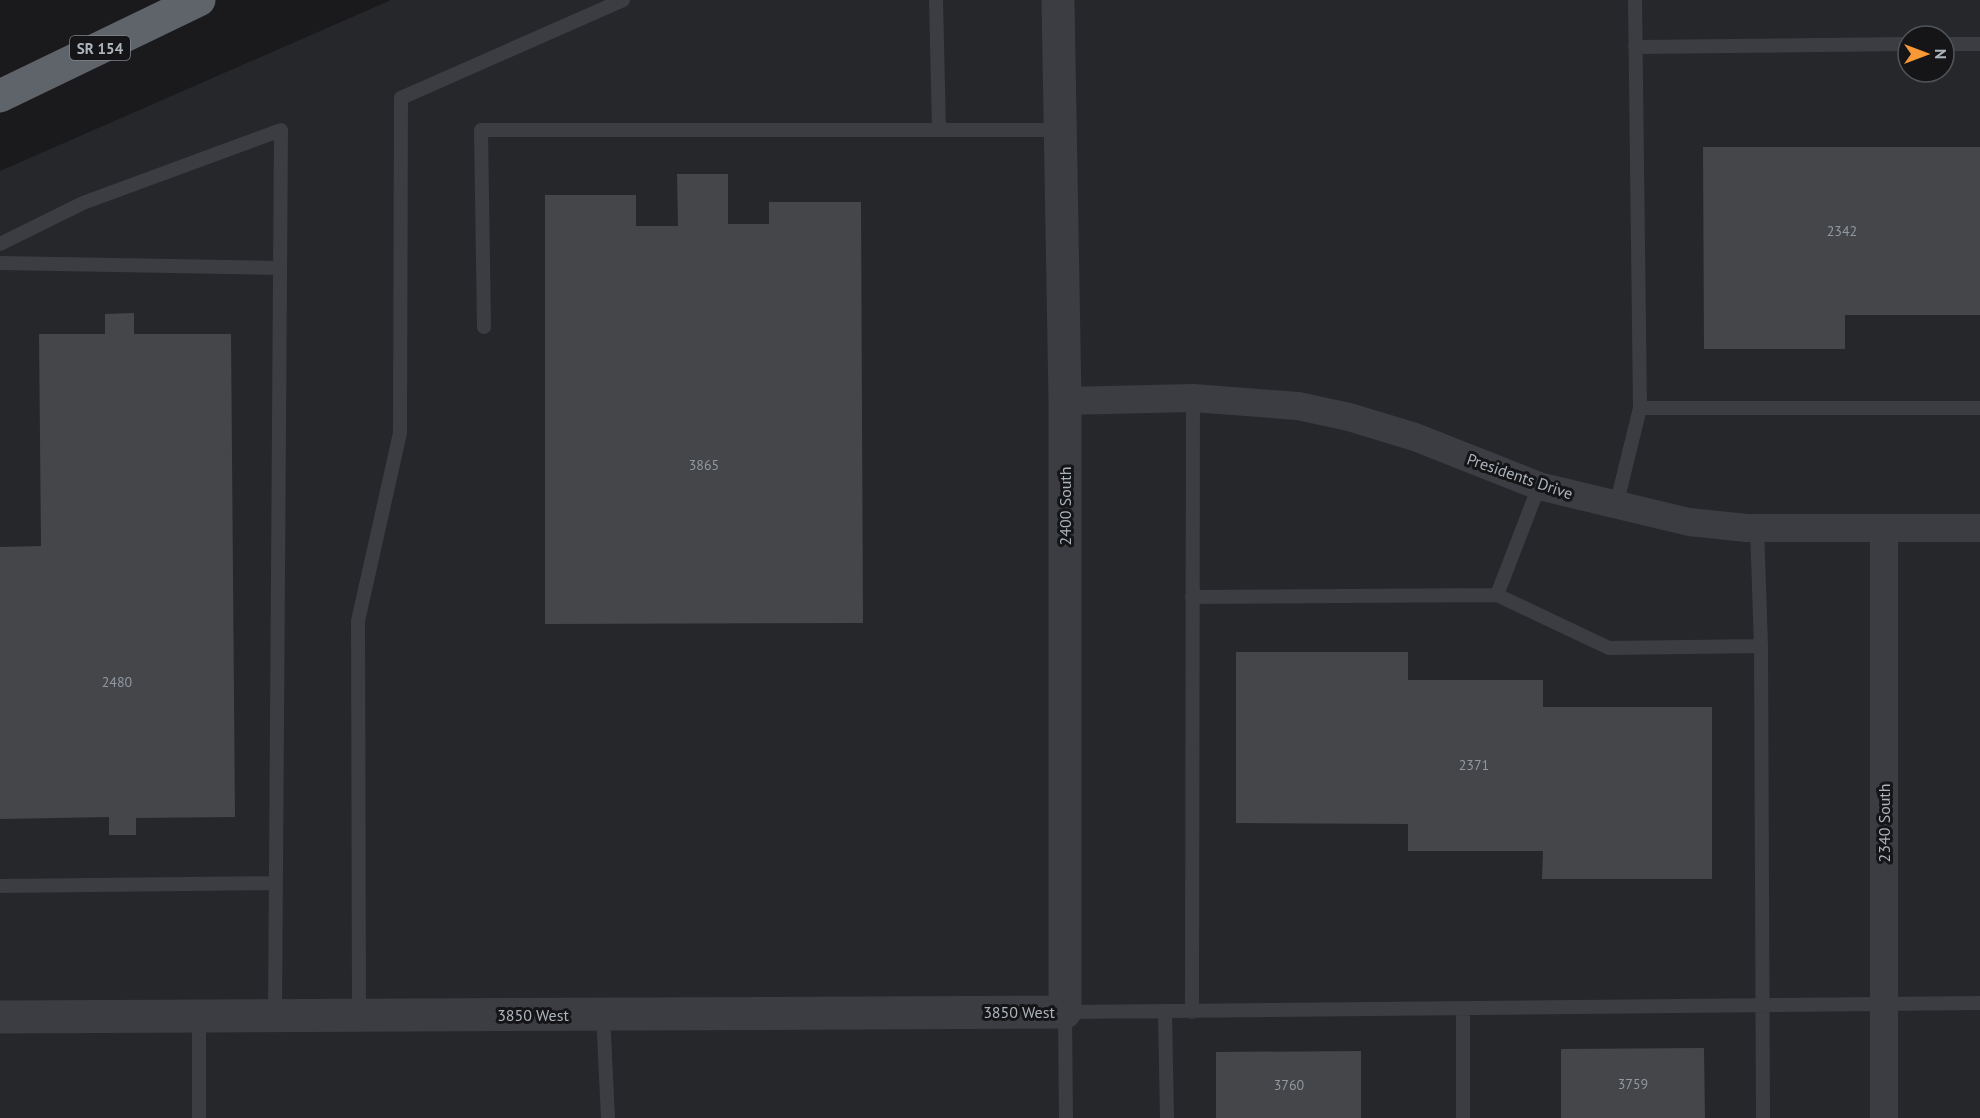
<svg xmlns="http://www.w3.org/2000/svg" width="1980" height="1118" font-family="'PT Sans',sans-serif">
	<rect width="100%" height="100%" fill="#1a1a1d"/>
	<path fill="#26272a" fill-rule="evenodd" d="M 391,0 L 1980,0 L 1980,1118 L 0,1118 L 0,171 ZM 1908,36 L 1944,36 L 1944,72 L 1908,72 Z"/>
	<path fill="#44464a" d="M 1703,147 L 1980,147 L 1980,315 L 1845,315 L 1845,349 L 1704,349 Z
		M 677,174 L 728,174 L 728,224 L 769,224 L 769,202 L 861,202 L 863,623 L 545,624 L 545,195 L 636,195 L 636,226 L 678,226 Z
		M 134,313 L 134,334 L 231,334 L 235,817 L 136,818 L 136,835 L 109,835 L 109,817 L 0,819 L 0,547 L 41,546 L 39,334 L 105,334 L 105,314 Z
		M 1236,652 L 1408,652 L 1408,680 L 1543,680 L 1543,707 L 1712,707 L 1712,879 L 1542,879 L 1543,851 L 1408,851 L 1408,824 L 1236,823 Z
		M 1704,1048 L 1705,1118 L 1561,1118 L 1561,1049 Z
		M 1361,1051 L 1361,1118 L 1216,1118 L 1216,1052 Z"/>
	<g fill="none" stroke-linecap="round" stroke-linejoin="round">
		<path stroke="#3b3d42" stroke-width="14" d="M 936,0 L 939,130
			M 1635,0 L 1640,408 L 1980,408
			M 1944,44 L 1980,44
			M 1635,47 L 1908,44
			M 0,244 L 83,203 L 281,130 L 275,1016
			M 0,263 L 280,268
			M 484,327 L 481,130 L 1060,130
			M 1539,486 L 1497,595 L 1609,648 L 1761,646 L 1763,1118
			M 1616,506 L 1640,408
			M 1757,528 L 1761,646
			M 1192,597 L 1497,595
			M 0,886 L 276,883
			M 1165,1012 L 1167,1118
			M 1192,1012 L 1193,398
			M 603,1014 L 608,1118
			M 359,1015 L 358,621 L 400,433 L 401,98 L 623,0
			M 199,1016 L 199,1118
			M 1066,1118 L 1065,1012 L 1980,1003
			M 1463,1118 L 1463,1008"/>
		<path stroke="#3b3d42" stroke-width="28" d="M 1065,401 L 1193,398 L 1298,406 L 1349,417 L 1415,437 L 1539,486 L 1689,522 L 1747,528 L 1980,528
			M 1884,529 L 1884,1118"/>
		<path stroke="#3b3d42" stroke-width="33" d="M 0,1017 L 1065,1012 L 1065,401 L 1058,0"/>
		<path stroke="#5f646a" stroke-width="33" d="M 0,96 L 199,0"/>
	</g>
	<g text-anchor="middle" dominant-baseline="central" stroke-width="6" stroke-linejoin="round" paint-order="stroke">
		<g font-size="14" fill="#9298a0">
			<text x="1842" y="231">2342</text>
			<text x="704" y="465">3865</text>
			<text x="117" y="682">2480</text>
			<text x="1474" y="765">2371</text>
			<text x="1633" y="1084">3759</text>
			<text x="1289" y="1085">3760</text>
		</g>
		<rect fill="#151518" stroke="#7f848b" stroke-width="1.5" x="70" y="36" width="60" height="24" rx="4.5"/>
		<g font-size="15" font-weight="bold" fill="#acb4bc">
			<text x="100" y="48">SR 154</text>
		</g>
		<g font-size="16" fill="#acb4bc" stroke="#151518">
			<text transform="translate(1520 476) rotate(19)">Presidents Drive</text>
			<text transform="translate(1065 506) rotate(-90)">2400 South</text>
			<text transform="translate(1884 823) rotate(-90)">2340 South</text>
			<text x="1019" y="1012">3850 West</text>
			<text x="533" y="1015">3850 West</text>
		</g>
	</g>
	<g transform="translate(1926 54) rotate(90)"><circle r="28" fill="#151518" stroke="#51555a" stroke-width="1.5"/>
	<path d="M0-4.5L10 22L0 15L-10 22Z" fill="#f99936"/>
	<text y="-9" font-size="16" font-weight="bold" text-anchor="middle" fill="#acb4bc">N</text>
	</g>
</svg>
